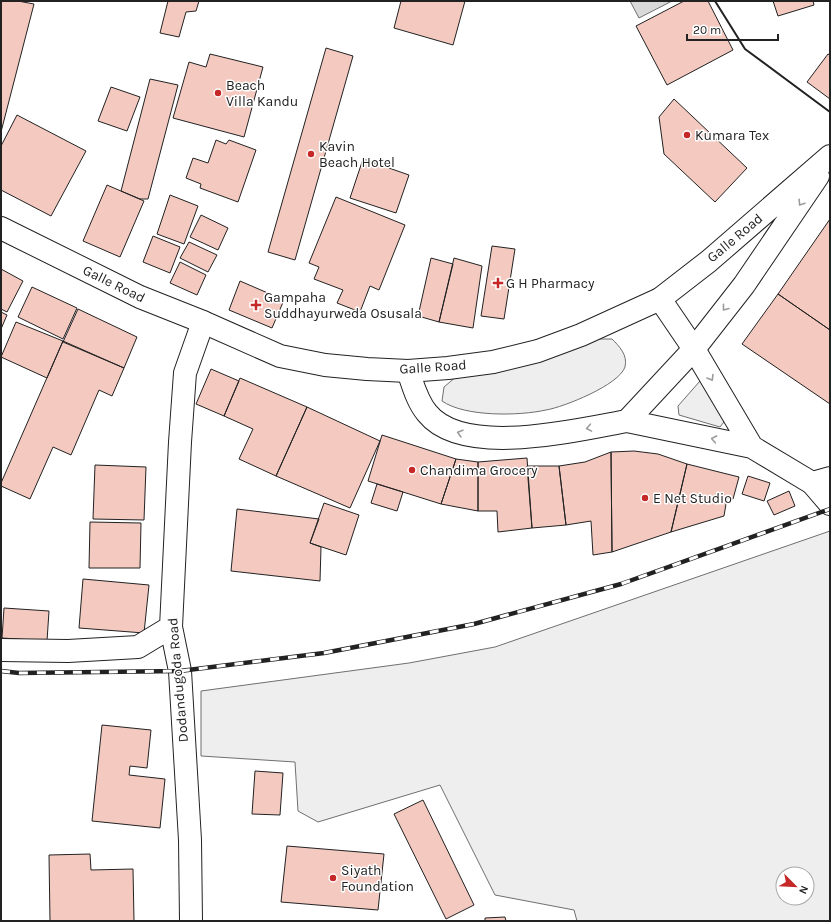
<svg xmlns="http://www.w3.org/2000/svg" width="831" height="922" font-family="Karla,sans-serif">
	<rect width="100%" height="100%" fill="#fff"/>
	<path fill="#eee" stroke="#6f6f6f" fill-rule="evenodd" d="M 598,339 L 612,339 C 619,346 628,355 625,367 C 619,385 564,407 546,410 C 519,416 465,417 442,401 L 444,387 L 457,376 Z
		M 700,381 L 727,418 L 720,427 L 679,415 L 678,406 Z
		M 830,531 L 830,921 L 577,921 L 574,910 L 495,895 L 440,785 L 318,822 L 298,811 L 295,762 L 201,756 L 201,691 L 409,663 L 495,647 ZM 783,874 L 807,874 L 807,898 L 783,898 Z"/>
	<path fill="#d9d9d9" stroke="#6f6f6f" d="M 630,1 L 672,1 L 639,18 Z"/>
	<path fill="#f3c9c0" stroke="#222" d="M 1,1 L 18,1 L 34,4 L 1,132 Z
		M 168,1 L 199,1 L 196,11 L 186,12 L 179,37 L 160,33 Z
		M 401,1 L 465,1 L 453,45 L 394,28 Z
		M 684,1 L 708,1 L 733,50 L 667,85 L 636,26 Z
		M 773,1 L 813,1 L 814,5 L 778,16 Z
		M 326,48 L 353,56 L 295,260 L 268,252 Z
		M 210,54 L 263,67 L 244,137 L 173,118 L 189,62 L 206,67 Z
		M 828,54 L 830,55 L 830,99 L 807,82 Z
		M 150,79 L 178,85 L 148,199 L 140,199 L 121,191 Z
		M 111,87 L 140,97 L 127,131 L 98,121 Z
		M 674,99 L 747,168 L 715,202 L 664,154 L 659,117 Z
		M 17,115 L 86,151 L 51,216 L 1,190 L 1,146 Z
		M 216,140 L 226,144 L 229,140 L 256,150 L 238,202 L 200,188 L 201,184 L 186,178 L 193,158 L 208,163 Z
		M 363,159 L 409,175 L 396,213 L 350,198 Z
		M 107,185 L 144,201 L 120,257 L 83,241 Z
		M 170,195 L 198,206 L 184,244 L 157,234 Z
		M 336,197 L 405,225 L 379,290 L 370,286 L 360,312 L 337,303 L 343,290 L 314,279 L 319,267 L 309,263 Z
		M 201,215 L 228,228 L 218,250 L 190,237 Z
		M 830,219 L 830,330 L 778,294 Z
		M 153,236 L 180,247 L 170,273 L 143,262 Z
		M 189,242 L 217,255 L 208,272 L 180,258 Z
		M 492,246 L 515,249 L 504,319 L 481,316 Z
		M 431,258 L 453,264 L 439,322 L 418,316 Z
		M 454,258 L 482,266 L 473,328 L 439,322 Z
		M 180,262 L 206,275 L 197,295 L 170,283 Z
		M 1,269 L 23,281 L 7,312 L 1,309 Z
		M 240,281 L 284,300 L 272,328 L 229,310 Z
		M 32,287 L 77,308 L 63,339 L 18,317 Z
		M 778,294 L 830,330 L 830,404 L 742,344 Z
		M 78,309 L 137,337 L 124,368 L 63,342 Z
		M 1,312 L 7,315 L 1,329 Z
		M 16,322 L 63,341 L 47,378 L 1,357 Z
		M 63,341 L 124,368 L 112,396 L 99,390 L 71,455 L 53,447 L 30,499 L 1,486 L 1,483 Z
		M 211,369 L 239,381 L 224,416 L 196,404 Z
		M 240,378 L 307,407 L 276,476 L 239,459 L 253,429 L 224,416 Z
		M 307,407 L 380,441 L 350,508 L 276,476 Z
		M 382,435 L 456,459 L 441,504 L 368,481 Z
		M 634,451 L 658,454 L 687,464 L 671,532 L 612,552 L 611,452 Z
		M 611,452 L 612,552 L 593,555 L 591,521 L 566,525 L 559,466 L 585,462 Z
		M 527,458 L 532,528 L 498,532 L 497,511 L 478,511 L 478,462 Z
		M 456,459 L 478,462 L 478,511 L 441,504 Z
		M 687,464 L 739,477 L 733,499 L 727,498 L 724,516 L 671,532 Z
		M 95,465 L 146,467 L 144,520 L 93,519 Z
		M 527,466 L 559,466 L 566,525 L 532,528 Z
		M 748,476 L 770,483 L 764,501 L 742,494 Z
		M 377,484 L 403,492 L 397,511 L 371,503 Z
		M 789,491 L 795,506 L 774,515 L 767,501 Z
		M 324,503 L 359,515 L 346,555 L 310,543 Z
		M 237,509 L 319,519 L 310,543 L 321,547 L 320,581 L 231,571 Z
		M 90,522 L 141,523 L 140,568 L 89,568 Z
		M 83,579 L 149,585 L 144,633 L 79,628 Z
		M 4,608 L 49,611 L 47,641 L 2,638 Z
		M 102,725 L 151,730 L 147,768 L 130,766 L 129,775 L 165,779 L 160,828 L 92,821 Z
		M 255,771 L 283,773 L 280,815 L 252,814 Z
		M 423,800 L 474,905 L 446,919 L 394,814 Z
		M 287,846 L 384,854 L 378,910 L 281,902 Z
		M 90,854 L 91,870 L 133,869 L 134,921 L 50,921 L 49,855 Z
		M 505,917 L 506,921 L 485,921 L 485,918 Z"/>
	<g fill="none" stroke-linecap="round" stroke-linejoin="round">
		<defs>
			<path id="street" d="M 812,483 L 830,478
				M 1,650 L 68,651 L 138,647 L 171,627
				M 191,921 L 190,840 L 180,671 L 171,627 L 180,442 L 185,373 L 203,322"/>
			<path id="secondary" d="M 408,371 C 413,385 417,401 427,413 C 463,458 577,430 627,421"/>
			<path id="primary" d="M 660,299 L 694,349 L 752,447
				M 627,421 L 752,447 L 812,483 L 830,504"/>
			<path id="highway" d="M 1,228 L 140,297 L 203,322 L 280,356 L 325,365 L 367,369 L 408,371 L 448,368 L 493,362 L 538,351 L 581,335 L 660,299 L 709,261 L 830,156
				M 627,421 L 694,349 L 744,285 L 818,176"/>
		</defs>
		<use href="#street" stroke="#222" stroke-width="24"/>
		<use href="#secondary" stroke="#222" stroke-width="24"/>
		<use href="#primary" stroke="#222" stroke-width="24"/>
		<use href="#highway" stroke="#222" stroke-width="24"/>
		<use href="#street" stroke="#fff" stroke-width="22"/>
		<use href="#secondary" stroke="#fff" stroke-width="22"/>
		<use href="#primary" stroke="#fff" stroke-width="22"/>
		<use href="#highway" stroke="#fff" stroke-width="22"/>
		<defs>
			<path id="rail" d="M 1,671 L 19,673 L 180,671 L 324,653 L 474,624 L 621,584 L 830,509"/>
		</defs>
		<use href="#rail" stroke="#222" stroke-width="4.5"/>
		<use href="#rail" stroke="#fff" stroke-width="3" stroke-dasharray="9" stroke-linecap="butt"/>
		<path stroke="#222" stroke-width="2" d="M 715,1 L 745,49 L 830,112"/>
	</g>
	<defs><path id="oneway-chevron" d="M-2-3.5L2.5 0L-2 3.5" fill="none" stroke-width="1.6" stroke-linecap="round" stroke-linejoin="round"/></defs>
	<g stroke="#9c9c9c">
		<use href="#oneway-chevron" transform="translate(801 203) rotate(123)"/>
		<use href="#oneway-chevron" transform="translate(725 308) rotate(128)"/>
		<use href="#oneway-chevron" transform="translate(711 378) rotate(59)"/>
		<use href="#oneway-chevron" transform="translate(589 428) rotate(170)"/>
		<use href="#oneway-chevron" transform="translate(460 433) rotate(-164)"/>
		<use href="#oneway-chevron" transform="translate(714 439) rotate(-169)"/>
	</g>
	<g fill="#c62828" stroke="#fff" stroke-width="1.5">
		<circle cx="218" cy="93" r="4"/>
		<circle cx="687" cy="135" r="4"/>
		<circle cx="311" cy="154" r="4"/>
		<path d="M496 277h4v4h4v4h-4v4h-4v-4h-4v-4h4z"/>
		<path d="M254 299h4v4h4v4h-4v4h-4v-4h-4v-4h4z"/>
		<circle cx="412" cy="470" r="4"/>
		<circle cx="645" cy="498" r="4"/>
		<circle cx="333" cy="878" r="4"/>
	</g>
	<g text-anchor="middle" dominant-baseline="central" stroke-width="3" stroke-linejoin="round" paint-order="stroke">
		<g font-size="14" fill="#222" stroke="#fff" text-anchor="start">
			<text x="226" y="85">Beach<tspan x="226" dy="16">Villa Kandu</tspan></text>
			<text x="695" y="135">Kumara Tex</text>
			<text x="319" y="146">Kavin<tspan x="319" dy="16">Beach Hotel</tspan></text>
			<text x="506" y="283">G H Pharmacy</text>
			<text x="264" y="297">Gampaha<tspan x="264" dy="16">Suddhayurweda Osusala</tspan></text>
			<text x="420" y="470">Chandima Grocery</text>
			<text x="653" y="498">E Net Studio</text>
			<text x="341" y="870">Siyath<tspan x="341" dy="16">Foundation</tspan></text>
		</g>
		<g font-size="14" fill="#222" stroke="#fff">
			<text transform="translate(735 238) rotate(-40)">Galle Road</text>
			<text transform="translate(114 284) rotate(26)">Galle Road</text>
			<text transform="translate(433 367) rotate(-4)">Galle Road</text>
			<text transform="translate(178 680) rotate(-95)">Dodandugoda Road</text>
		</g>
	</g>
	<rect width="831" height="922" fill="none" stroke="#222222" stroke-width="4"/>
	<g transform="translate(795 886) rotate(114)"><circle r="19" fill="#ffffff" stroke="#a7a7a7"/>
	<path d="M0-3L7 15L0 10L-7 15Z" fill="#c62828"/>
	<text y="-6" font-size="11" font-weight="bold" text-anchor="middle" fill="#222222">N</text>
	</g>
	<path d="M687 34v6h91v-6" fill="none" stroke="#222222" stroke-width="2"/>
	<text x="693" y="34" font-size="12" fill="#222222" stroke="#ffffff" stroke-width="3" paint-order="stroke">20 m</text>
</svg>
